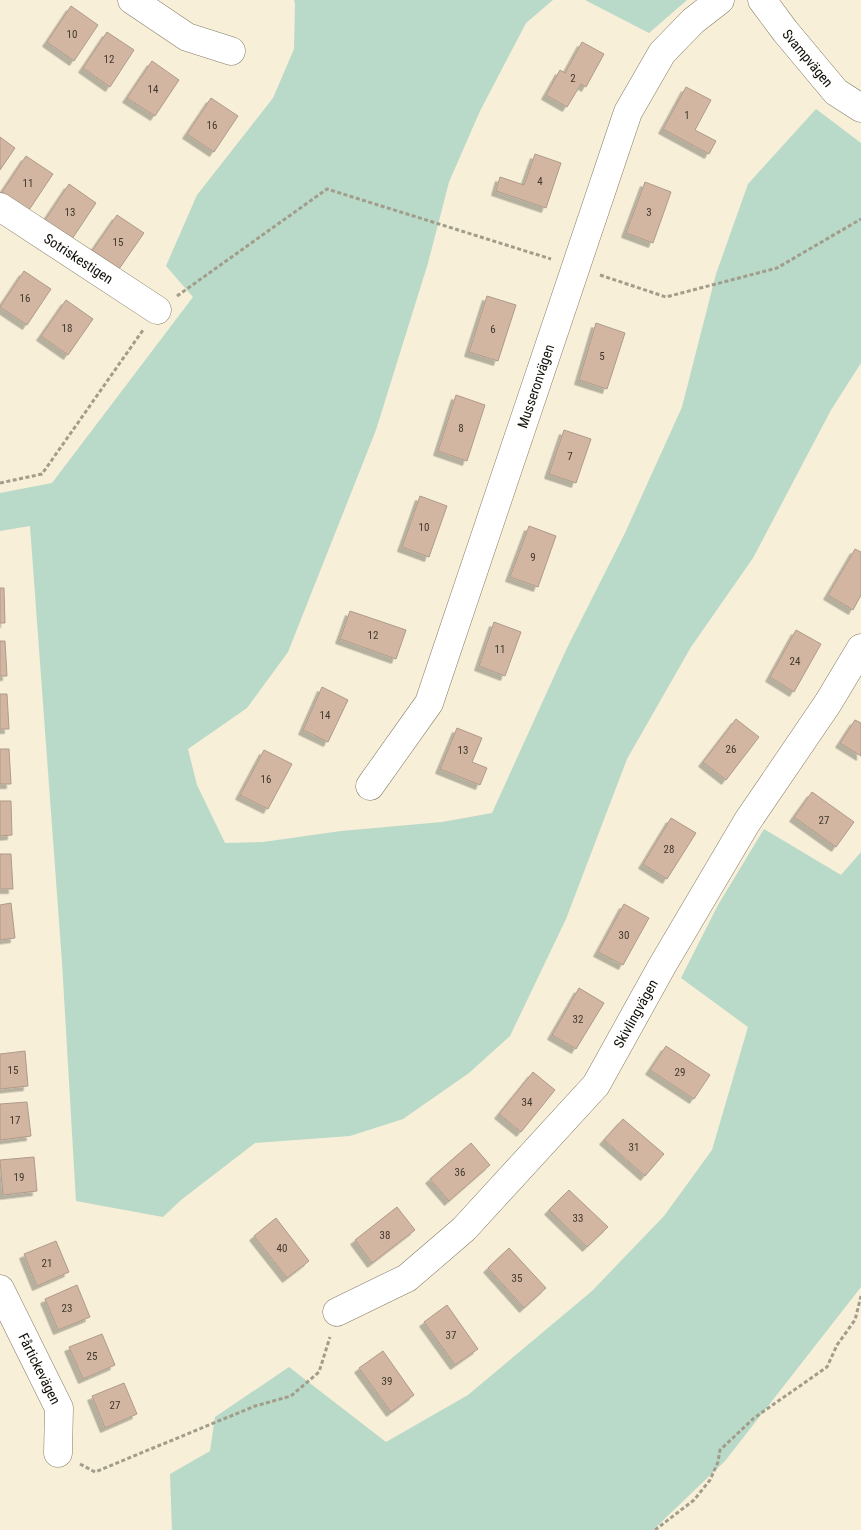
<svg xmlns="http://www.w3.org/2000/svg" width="861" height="1530" font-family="'Roboto Condensed',sans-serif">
	<defs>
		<filter id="shadow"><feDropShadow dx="-4.5" dy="4.5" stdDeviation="0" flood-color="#0004"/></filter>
	</defs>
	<rect width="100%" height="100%" fill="#f7efd7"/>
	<path fill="#b9d9c9" d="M 294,0 L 553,0 L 526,23 L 480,111 L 449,182 L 428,263 L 376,430 L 288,652 L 247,708 L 188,749 L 197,785 L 225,843 L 263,842 L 341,831 L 442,822 L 492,813 L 567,648 L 625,533 L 682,407 L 716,274 L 748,184 L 816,109 L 861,143 L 861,363 L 831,410 L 753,558 L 691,647 L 627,759 L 566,919 L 510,1036 L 469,1073 L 403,1119 L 350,1136 L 255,1143 L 181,1200 L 163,1217 L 76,1201 L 62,962 L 30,526 L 0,531 L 0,493 L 52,483 L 193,297 L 166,266 L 197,195 L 273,98 L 294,49 L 295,4 Z
		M 585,0 L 687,0 L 649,33 Z
		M 764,829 L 841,875 L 861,852 L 861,1287 L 725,1461 L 653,1530 L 172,1530 L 170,1474 L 210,1451 L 215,1417 L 289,1367 L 386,1442 L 468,1395 L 592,1291 L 664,1216 L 712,1150 L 748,1027 L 681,978 L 718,905 Z"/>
	<path fill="#d2b6a1" stroke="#af9a8c" filter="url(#shadow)" d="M 71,6 L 98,25 L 74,61 L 47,42 Z
		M 107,32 L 134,50 L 110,87 L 83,68 Z
		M 582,42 L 604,54 L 586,87 L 581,84 L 567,107 L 546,95 L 560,70 L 565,73 Z
		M 152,61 L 179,80 L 155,116 L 127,98 Z
		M 686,87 L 711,100 L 695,130 L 716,141 L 709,154 L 663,129 Z
		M 211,98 L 238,116 L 214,152 L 187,134 Z
		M 0,137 L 15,148 L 0,170 Z
		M 535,154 L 561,163 L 546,208 L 496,191 L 500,177 L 524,185 Z
		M 26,156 L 53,174 L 29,210 L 2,192 Z
		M 645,182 L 671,192 L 653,243 L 626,233 Z
		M 69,184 L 96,203 L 72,239 L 45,220 Z
		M 117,215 L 144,233 L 119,269 L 92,251 Z
		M 24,271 L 51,289 L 27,325 L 0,307 Z
		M 487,296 L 516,305 L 498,361 L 469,352 Z
		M 66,300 L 93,319 L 68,355 L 41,336 Z
		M 596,323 L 625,333 L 607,389 L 579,380 Z
		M 456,395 L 485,405 L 467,461 L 438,451 Z
		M 564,430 L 591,439 L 576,483 L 549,474 Z
		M 420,496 L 447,506 L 429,557 L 402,547 Z
		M 529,526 L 556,536 L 538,587 L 510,577 Z
		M 855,549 L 861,552 L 861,595 L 853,610 L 828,595 Z
		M 0,588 L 4,588 L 5,623 L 0,623 Z
		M 350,611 L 406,630 L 396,659 L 340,639 Z
		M 494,622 L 521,632 L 505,676 L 479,666 Z
		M 796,630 L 821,644 L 794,692 L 770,677 Z
		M 0,641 L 5,641 L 7,676 L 0,676 Z
		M 322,687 L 348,700 L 328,742 L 303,730 Z
		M 0,694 L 7,694 L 9,729 L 0,729 Z
		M 736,719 L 759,737 L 726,780 L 703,762 Z
		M 855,720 L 861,723 L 861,756 L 840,743 Z
		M 457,728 L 482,738 L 472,762 L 487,768 L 480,785 L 440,769 Z
		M 0,749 L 9,749 L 11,784 L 0,784 Z
		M 264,750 L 292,764 L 268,809 L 240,795 Z
		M 812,792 L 854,822 L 836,847 L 794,817 Z
		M 0,801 L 11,801 L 12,835 L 0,836 Z
		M 671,818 L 696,833 L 667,879 L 643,864 Z
		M 0,854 L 11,854 L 13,889 L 0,889 Z
		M 11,903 L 15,938 L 0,940 L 0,905 Z
		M 624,904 L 649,918 L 623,965 L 598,952 Z
		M 579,988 L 604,1003 L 576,1049 L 552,1035 Z
		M 666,1046 L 710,1075 L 694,1099 L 650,1070 Z
		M 25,1051 L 28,1086 L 0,1089 L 0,1054 Z
		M 533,1072 L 555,1090 L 521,1132 L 499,1114 Z
		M 27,1102 L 31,1136 L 0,1140 L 0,1104 Z
		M 623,1119 L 664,1154 L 645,1176 L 604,1140 Z
		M 471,1143 L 490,1165 L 449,1201 L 430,1179 Z
		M 34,1157 L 37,1191 L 3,1195 L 0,1160 Z
		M 569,1190 L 608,1227 L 587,1247 L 549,1210 Z
		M 397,1207 L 415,1230 L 372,1263 L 355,1240 Z
		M 276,1218 L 309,1261 L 287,1278 L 254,1236 Z
		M 56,1241 L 69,1272 L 37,1286 L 24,1254 Z
		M 509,1248 L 546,1288 L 524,1308 L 488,1268 Z
		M 77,1285 L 90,1317 L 58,1330 L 45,1299 Z
		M 447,1305 L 478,1349 L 455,1365 L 424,1322 Z
		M 102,1334 L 115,1365 L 83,1379 L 69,1347 Z
		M 383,1351 L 414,1395 L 391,1412 L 359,1368 Z
		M 124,1383 L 137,1414 L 105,1428 L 92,1396 Z"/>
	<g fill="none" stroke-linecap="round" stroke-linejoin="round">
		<defs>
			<g id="minor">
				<path d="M 132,0 L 187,37 L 231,51"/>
				<path id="s1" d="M 762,0 L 785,31 L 836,92 L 861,108"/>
				<path id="s2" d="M 0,207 L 157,310"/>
				<path id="s3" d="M 370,786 L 429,703 L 628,112 L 662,53 L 693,21 L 720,0"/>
				<path id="s4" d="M 0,1289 L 59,1408 L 58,1453"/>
				<path id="s5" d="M 337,1312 L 407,1278 L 464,1229 L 596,1085 L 662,966 L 747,822 L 828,703 L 861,648"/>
			</g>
		</defs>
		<use href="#minor" stroke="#837b67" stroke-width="29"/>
		<path stroke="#a29d8a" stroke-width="3" stroke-dasharray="4 2.5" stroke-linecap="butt" d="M 600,275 L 666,297 L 777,268 L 861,219
			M 177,296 L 327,189 L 551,259
			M 0,483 L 42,474 L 143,330
			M 80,1464 L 95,1472 L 255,1406 L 291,1396 L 319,1372 L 330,1337
			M 655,1530 L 694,1500 L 710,1480 L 718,1462 L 720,1450 L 754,1418 L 827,1367 L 837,1345 L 855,1320 L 861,1296"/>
		<use href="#minor" stroke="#fff" stroke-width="28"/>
	</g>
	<g text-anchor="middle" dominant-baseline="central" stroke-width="4" stroke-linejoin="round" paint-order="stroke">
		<g font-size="11" fill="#40382d">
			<text x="72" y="34">10</text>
			<text x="109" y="59">12</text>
			<text x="573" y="78">2</text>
			<text x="153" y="89">14</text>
			<text x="687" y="115">1</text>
			<text x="212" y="125">16</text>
			<text x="540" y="181">4</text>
			<text x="28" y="183">11</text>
			<text x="70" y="212">13</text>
			<text x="649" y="212">3</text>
			<text x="118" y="242">15</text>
			<text x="25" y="298">16</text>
			<text x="67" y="328">18</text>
			<text x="493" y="329">6</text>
			<text x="602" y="356">5</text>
			<text x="461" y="428">8</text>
			<text x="570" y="456">7</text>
			<text x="424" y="527">10</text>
			<text x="533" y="557">9</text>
			<text x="373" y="635">12</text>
			<text x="500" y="649">11</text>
			<text x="795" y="661">24</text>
			<text x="325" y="715">14</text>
			<text x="731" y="749">26</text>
			<text x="463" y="750">13</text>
			<text x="266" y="779">16</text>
			<text x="824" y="820">27</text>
			<text x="669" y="849">28</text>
			<text x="624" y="935">30</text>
			<text x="578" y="1019">32</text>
			<text x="13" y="1070">15</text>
			<text x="680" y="1072">29</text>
			<text x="527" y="1102">34</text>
			<text x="15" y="1120">17</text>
			<text x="634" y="1147">31</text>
			<text x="460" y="1172">36</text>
			<text x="19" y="1177">19</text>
			<text x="578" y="1218">33</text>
			<text x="385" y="1235">38</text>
			<text x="282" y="1248">40</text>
			<text x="47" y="1263">21</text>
			<text x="517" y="1278">35</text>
			<text x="67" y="1308">23</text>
			<text x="451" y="1335">37</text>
			<text x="92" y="1356">25</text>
			<text x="387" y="1381">39</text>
			<text x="115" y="1405">27</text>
		</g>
		<g font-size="14" fill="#100e06" stroke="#fefcf8">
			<text stroke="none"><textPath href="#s1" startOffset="74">Svampvägen</textPath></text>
			<text stroke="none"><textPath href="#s2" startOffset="94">Sotriskestigen</textPath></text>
			<text stroke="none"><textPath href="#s3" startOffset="436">Musseronvägen</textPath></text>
			<text stroke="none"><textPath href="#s5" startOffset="430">Skivlingvägen</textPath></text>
			<text stroke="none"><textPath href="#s4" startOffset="89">Fårtickevägen</textPath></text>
		</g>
	</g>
</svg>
